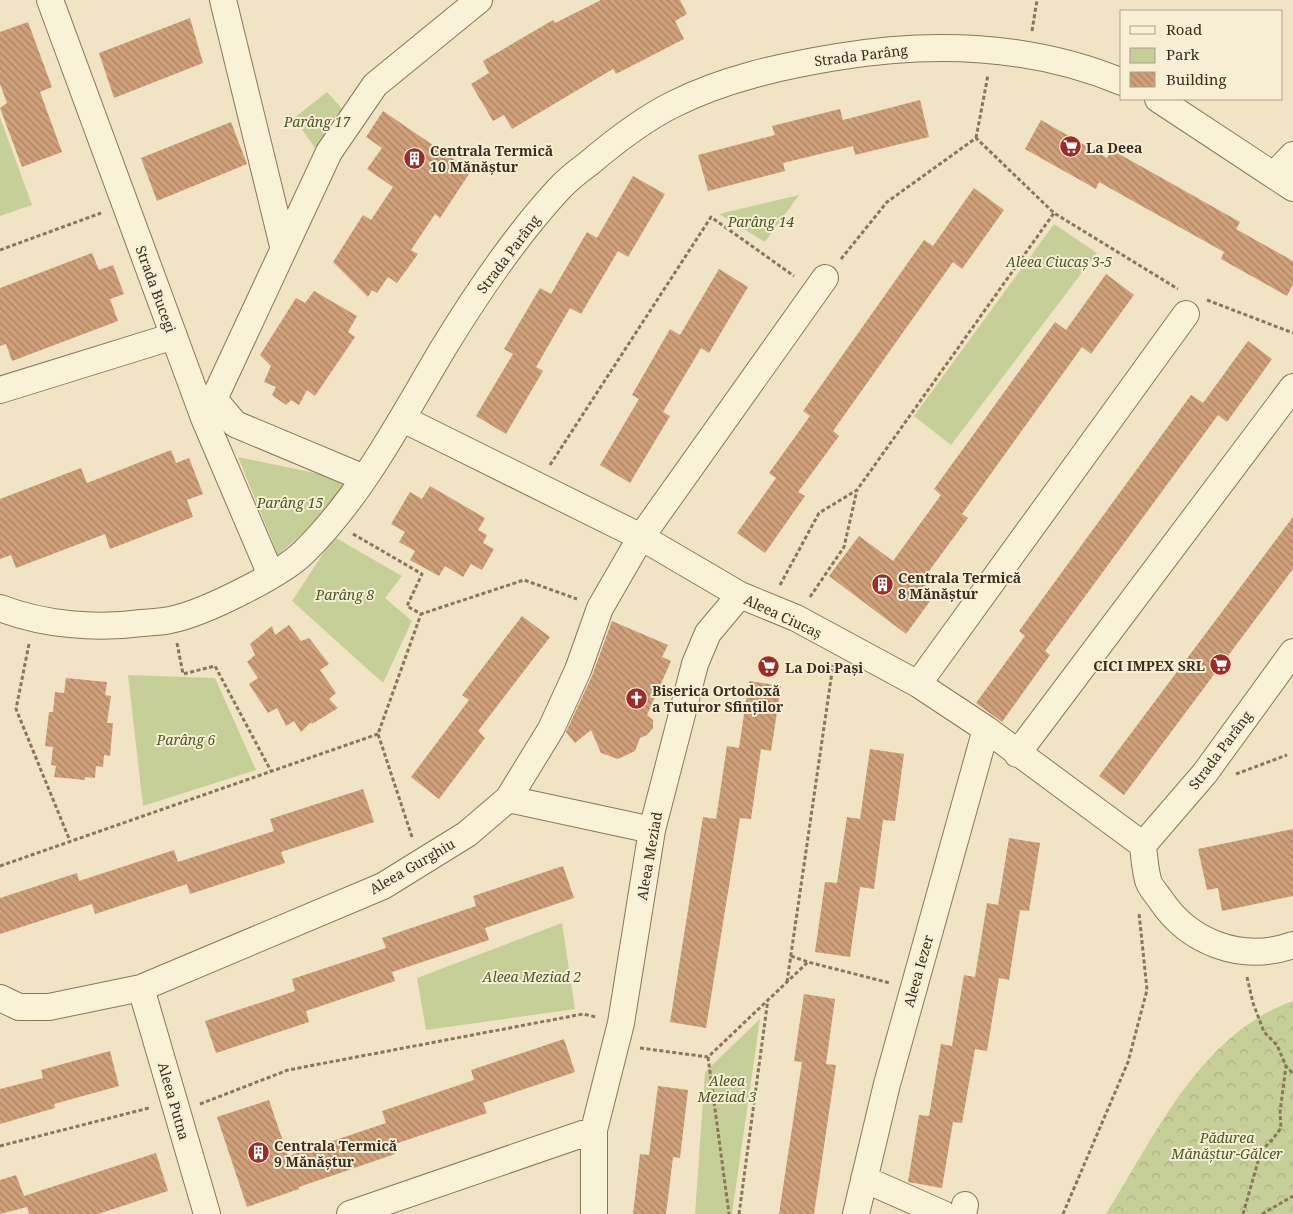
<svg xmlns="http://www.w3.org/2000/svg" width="1293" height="1214" font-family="'Noto Serif',serif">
	<defs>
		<pattern id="forest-crowns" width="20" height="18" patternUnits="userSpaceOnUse" patternTransform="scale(1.25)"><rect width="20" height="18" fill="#c7cf98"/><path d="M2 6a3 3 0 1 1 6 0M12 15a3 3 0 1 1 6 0" fill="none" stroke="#acb283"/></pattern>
		<pattern id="building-back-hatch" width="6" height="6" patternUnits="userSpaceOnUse" patternTransform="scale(1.25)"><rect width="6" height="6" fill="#cfa07a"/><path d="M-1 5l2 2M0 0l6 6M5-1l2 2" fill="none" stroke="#a98363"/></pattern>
	</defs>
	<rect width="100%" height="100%" fill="#f0e4c5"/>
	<path fill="#c7cf98" d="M 327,92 L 346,113 L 315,148 L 294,118 Z
		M 0,117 L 32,205 L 0,216 Z
		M 799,195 L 765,242 L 719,214 Z
		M 1054,224 L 1097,253 L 951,445 L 914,416 Z
		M 238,457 L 348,480 L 320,518 L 278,555 Z
		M 334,537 L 402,576 L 385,598 L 412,621 L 383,683 L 292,601 Z
		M 128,675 L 215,678 L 256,770 L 143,806 Z
		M 562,923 L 575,1009 L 426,1030 L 417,978 Z
		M 760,1019 L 732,1214 L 695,1214 L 705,1072 Z"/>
	<path fill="url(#forest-crowns)" d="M 1293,1001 L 1293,1214 L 1106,1214 C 1156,1135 1199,1035 1293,1001 Z"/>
	<path fill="url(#building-back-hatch)" d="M 601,0 L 680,0 L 687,14 L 675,21 L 684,39 L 616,74 L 613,69 L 512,129 L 504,115 L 493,121 L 471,84 L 489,73 L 483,61 L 553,20 L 555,23 Z
		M 190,18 L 203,63 L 114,98 L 99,53 Z
		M 28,22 L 52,87 L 40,92 L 62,152 L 22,167 L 0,108 L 7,103 L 0,84 L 0,32 Z
		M 920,100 L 929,137 L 855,155 L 853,146 L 783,163 L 785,171 L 708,191 L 698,155 L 775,135 L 772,126 L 840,109 L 843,120 Z
		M 383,111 L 471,171 L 440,218 L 435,214 L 411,250 L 418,254 L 397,283 L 388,277 L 377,293 L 372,290 L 368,297 L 333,262 L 363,215 L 371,220 L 393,187 L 367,169 L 382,148 L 366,137 Z
		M 1041,120 L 1107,158 L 1112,150 L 1240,222 L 1236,229 L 1293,261 L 1293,284 L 1287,296 L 1221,259 L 1224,252 L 1099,182 L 1096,189 L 1025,149 Z
		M 231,122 L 247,164 L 157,201 L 141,158 Z
		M 633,176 L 665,194 L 628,257 L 618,251 L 581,314 L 570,308 L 536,367 L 543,371 L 506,434 L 476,416 L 513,354 L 504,349 L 540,288 L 551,294 L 587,232 L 597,238 Z
		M 974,188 L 1004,210 L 962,269 L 953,262 L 833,431 L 839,436 L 798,492 L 805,496 L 765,553 L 737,533 L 776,478 L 769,473 L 810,416 L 803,411 L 924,240 L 933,246 Z
		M 92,253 L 99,270 L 113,265 L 124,294 L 110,299 L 118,321 L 12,361 L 6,344 L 0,346 L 0,288 Z
		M 719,269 L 748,287 L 709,353 L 701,348 L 663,412 L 670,416 L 630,483 L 600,465 L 639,399 L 632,395 L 670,329 L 680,335 Z
		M 1106,274 L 1134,295 L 1091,354 L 1082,347 L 962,514 L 968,518 L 921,582 L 936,593 L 906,634 L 829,576 L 859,536 L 893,561 L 941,495 L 934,489 L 1055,322 L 1066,330 Z
		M 314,291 L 357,316 L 348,332 L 355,337 L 315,396 L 307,390 L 299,405 L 291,400 L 286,405 L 272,395 L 276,387 L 264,382 L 271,366 L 260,355 L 296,298 L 305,303 Z
		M 1248,341 L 1272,359 L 1227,422 L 1218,415 L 1045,651 L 1050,655 L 1002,722 L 976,703 L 1025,636 L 1019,631 L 1191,395 L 1203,403 Z
		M 171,450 L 176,463 L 189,458 L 203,494 L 187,500 L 193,517 L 110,549 L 105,534 L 16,568 L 11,555 L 0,559 L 0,499 L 81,468 L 87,483 Z
		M 430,486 L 485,518 L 478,530 L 487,535 L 483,543 L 494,549 L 482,570 L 471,564 L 463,577 L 445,566 L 439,576 L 410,560 L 415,551 L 399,542 L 405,532 L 391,524 L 410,492 L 422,499 Z
		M 1293,517 L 1293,569 L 1124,795 L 1099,776 Z
		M 522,616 L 550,637 L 478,731 L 485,738 L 439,799 L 411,777 L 469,700 L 462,695 Z
		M 612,621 L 668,645 L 662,657 L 671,661 L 647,715 L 653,720 L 653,728 L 647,735 L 640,738 L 635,751 L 618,759 L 601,753 L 591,730 L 575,743 L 566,732 L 592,676 Z
		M 289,625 L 301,641 L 309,638 L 329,664 L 320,670 L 336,693 L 329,699 L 338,708 L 312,724 L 311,722 L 301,732 L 294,721 L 286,726 L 277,708 L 268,713 L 249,684 L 258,678 L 247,662 L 255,655 L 250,644 L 272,626 L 275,635 Z
		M 66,678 L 107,682 L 105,695 L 111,696 L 107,723 L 113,723 L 110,756 L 104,755 L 103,767 L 96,766 L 95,778 L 85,777 L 85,780 L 54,777 L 56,766 L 51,765 L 53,747 L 45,746 L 49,712 L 53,712 L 55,692 L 64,693 Z
		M 749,681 L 781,686 L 771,751 L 761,749 L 751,819 L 740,818 L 706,1028 L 670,1022 L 703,817 L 716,819 L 727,746 L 739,748 Z
		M 870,749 L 904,754 L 895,821 L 883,820 L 874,889 L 860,887 L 850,957 L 815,952 L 825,882 L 837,883 L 847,817 L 860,819 Z
		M 363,789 L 374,822 L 281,852 L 285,863 L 190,894 L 187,884 L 95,914 L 92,904 L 0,934 L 0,898 L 77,873 L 79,881 L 174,850 L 178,862 L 274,831 L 270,819 Z
		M 1293,829 L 1293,896 L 1222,911 L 1218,888 L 1207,890 L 1198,849 Z
		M 1009,838 L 1040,843 L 1029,911 L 1020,910 L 1009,980 L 999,978 L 987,1051 L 975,1049 L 962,1123 L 953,1122 L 942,1188 L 908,1182 L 919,1115 L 929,1116 L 941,1044 L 952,1046 L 964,975 L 975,977 L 987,903 L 998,905 Z
		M 563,866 L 574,898 L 485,928 L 489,940 L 392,972 L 395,981 L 306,1011 L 309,1022 L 216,1053 L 205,1021 L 295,991 L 292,979 L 386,948 L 382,938 L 476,906 L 473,896 Z
		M 804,994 L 835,999 L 826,1064 L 836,1065 L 814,1214 L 779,1214 L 802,1062 L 794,1061 Z
		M 564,1039 L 575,1072 L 483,1103 L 487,1113 L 392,1145 L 395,1154 L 299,1187 L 299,1189 L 247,1207 L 217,1117 L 269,1100 L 288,1156 L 386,1123 L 382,1111 L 474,1080 L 471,1070 Z
		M 110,1051 L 119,1086 L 54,1104 L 55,1108 L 0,1124 L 0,1089 L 43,1078 L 41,1070 Z
		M 658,1086 L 688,1090 L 680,1158 L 673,1157 L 666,1214 L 633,1214 L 640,1154 L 649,1155 Z
		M 156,1153 L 168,1191 L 98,1214 L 29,1214 L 27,1207 L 0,1214 L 0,1180 L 16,1175 L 24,1196 Z"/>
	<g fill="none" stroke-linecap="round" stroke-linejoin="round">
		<defs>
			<path id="minor" d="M 50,0 L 204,418 L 271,575
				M 223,0 L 283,246
				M 1158,99 L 1293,188
				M 1274,175 L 1293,155
				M 0,390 L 174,336
				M 403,419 L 641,537 L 740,595 L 796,618 L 918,684 L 986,729 L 1143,845
				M 364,478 L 235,424 L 214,399 L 329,152 L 375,85 L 479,0
				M 0,608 C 44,625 96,629 142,623 C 151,622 161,622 170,620 C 202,614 281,575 304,552 C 363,494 402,417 444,347 C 477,293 514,238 557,191 C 566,181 577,172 588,164 C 614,142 642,120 672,105 C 723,79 782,66 837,57 C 934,41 1030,44 1122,82
				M 918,684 L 1186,314
				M 1017,754 L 1293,387
				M 508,799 L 652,830
				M 1143,845 L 1205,773 L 1293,652
				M 1143,845 C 1144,856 1145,869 1148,880 C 1149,886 1156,893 1160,899 C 1189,943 1242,963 1293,945
				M 141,988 L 207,1214
				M 0,998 L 19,1007 L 49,1007 L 141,988 L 383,886 L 467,834 L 508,799 L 551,729 L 578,670 L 600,608 L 641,537 L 825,278
				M 864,1179 L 943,1214
				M 350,1214 L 594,1130
				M 594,1214 L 594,1130 L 621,1023 L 652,830 L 695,664 L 708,633 L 740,595
				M 856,1214 L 887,1084 L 986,729
				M 963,1214 L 965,1205"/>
		</defs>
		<use href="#minor" stroke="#8c765a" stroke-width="28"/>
		<path stroke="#8c765a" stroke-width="3" stroke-dasharray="4 2.5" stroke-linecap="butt" d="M 1032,31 L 1037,0
			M 976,138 L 988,75
			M 0,250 L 101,213
			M 841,259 L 887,202 L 976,138 L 1054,213 L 1178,289
			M 1207,300 L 1293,333
			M 550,465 L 711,217 L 794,276
			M 353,534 L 422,574 L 407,606 L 421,614 L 524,580 L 577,599
			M 780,585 L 819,513 L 857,490 L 1054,213
			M 810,597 L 844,547 L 857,490
			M 177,643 L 183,674 L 215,666 L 271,771
			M 29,644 L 16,709 L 70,841
			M 1236,774 L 1287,755
			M 412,837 L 378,734 L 421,614
			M 0,866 L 378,734
			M 791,956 L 808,962
			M 1247,977 L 1253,1003 L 1264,1032 L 1277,1045 L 1286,1066 L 1293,1074
			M 787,982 L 833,665
			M 640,1048 L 708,1057 L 808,962 L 890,983
			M 708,1057 L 729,1214
			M 200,1104 L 288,1070 L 583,1014 L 596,1017
			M 0,1146 L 149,1108
			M 739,1214 L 768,999
			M 1063,1214 L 1128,1062 L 1147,990 L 1139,913
			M 1243,1214 L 1261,1151 L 1272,1140 L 1281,1128 L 1280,1112 L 1286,1066
			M 1262,1214 L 1293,1196"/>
		<use href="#minor" stroke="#faf1d9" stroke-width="26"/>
	</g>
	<defs>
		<symbol id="supermarket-disc" viewBox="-11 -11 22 22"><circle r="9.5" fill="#9d2b28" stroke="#f7eed5"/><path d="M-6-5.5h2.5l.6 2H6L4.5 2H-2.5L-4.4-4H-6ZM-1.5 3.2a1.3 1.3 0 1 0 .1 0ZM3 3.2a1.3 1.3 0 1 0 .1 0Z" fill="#fff"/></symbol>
		<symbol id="building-disc" viewBox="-11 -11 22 22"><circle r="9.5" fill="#9d2b28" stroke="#f7eed5"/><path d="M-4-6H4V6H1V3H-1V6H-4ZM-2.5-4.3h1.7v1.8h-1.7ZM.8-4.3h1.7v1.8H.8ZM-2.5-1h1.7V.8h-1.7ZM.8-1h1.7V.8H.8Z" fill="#fff"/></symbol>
		<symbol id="church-disc" viewBox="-11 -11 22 22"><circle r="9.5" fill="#9d2b28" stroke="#f7eed5"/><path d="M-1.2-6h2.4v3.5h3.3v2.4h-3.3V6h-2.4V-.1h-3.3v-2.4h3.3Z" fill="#fff"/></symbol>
	</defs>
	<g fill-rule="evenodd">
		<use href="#supermarket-disc" x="1058" y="134" width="25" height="25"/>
		<use href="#building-disc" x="402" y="146" width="25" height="25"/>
		<use href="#building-disc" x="870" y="572" width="25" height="25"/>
		<use href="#supermarket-disc" x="1208" y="652" width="25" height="25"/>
		<use href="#supermarket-disc" x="756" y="654" width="25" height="25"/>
		<use href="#church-disc" x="624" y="686" width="25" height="25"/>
		<use href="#building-disc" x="246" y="1140" width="25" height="25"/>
	</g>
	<g text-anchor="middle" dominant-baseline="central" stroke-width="4" stroke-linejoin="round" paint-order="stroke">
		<g font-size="14" fill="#3b2d1f" stroke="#f7eed5">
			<text transform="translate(861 55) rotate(-7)">Strada Parâng</text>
			<text transform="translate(508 254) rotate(-53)">Strada Parâng</text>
			<text transform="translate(156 289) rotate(70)">Strada Bucegi</text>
			<text transform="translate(783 616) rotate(25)">Aleea Ciucaș</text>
			<text transform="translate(1220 750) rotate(-53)">Strada Parâng</text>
			<text transform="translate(649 856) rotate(-80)">Aleea Meziad</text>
			<text transform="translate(412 866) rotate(-30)">Aleea Gurghiu</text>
			<text transform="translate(918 971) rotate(-74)">Aleea Iezer</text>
			<text transform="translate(174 1101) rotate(74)">Aleea Putna</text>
		</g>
		<g font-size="14" font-style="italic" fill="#4a5824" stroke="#f7eed5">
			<text x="317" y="121">Parâng 17</text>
			<text x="761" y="221">Parâng 14</text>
			<text x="1059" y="261">Aleea Ciucaș 3-5</text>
			<text x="290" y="502">Parâng 15</text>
			<text x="345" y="594">Parâng 8</text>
			<text x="186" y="739">Parâng 6</text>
			<text x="532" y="976">Aleea Meziad 2</text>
			<text x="727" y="1080">Aleea<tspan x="727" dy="16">Meziad 3</tspan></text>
			<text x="1227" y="1137">Pădurea<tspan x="1227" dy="16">Mănăștur-Gălcer</tspan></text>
		</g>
		<g font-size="14" font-weight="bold" fill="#3b2d1f" stroke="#f7eed5" text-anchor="start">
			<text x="1086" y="147">La Deea</text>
			<text x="430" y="150">Centrala Termică<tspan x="430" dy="16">10 Mănăștur</tspan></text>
			<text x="898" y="577">Centrala Termică<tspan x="898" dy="16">8 Mănăștur</tspan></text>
			<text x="1205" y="665" text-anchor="end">CICI IMPEX SRL</text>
			<text x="785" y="667">La Doi Pași</text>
			<text x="652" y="690">Biserica Ortodoxă<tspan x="652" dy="16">a Tuturor Sfinților</tspan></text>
			<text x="274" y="1145">Centrala Termică<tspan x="274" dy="16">9 Mănăștur</tspan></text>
		</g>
	</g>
	<rect x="1120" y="10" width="162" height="90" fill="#f7eed5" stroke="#aca18c"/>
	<rect x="1130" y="26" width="25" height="8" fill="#faf1d9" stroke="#aca18c"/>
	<text x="1166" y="35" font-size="15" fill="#3b2d1f">Road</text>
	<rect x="1130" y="48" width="25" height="15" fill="#c7cf98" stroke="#aca18c"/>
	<text x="1166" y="60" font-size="15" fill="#3b2d1f">Park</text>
	<rect x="1130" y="72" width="25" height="15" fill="url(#building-back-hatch)" stroke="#aca18c"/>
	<text x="1166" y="85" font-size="15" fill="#3b2d1f">Building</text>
</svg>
